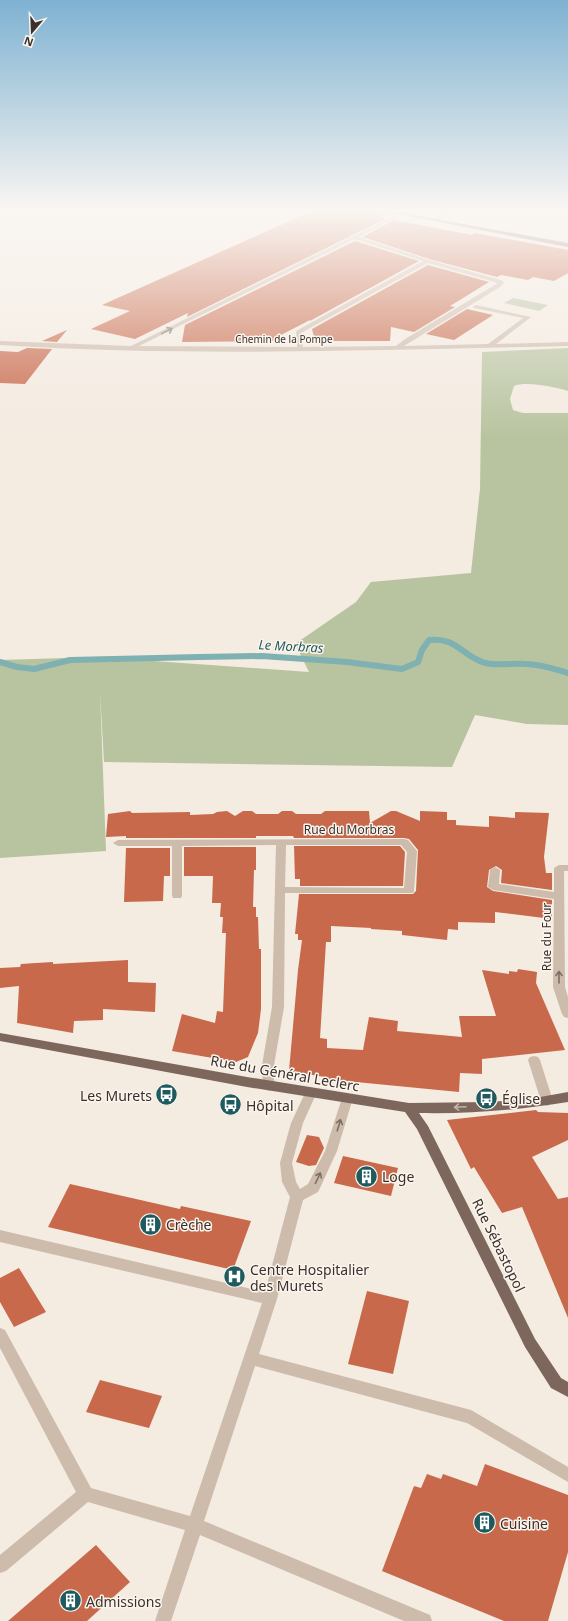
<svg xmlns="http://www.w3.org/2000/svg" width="568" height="1621" font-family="'Noto Sans',sans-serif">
	<rect width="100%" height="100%" fill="#f4ebe1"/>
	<path fill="#b8c4a0" d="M 513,298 L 548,305 L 539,311 L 504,303 Z
		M 568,348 L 568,391 C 554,387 527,381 514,386 L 510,399 L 513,410 L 523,413 L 568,413 L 568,725 L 527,724 L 475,715 L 452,767 L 104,762 L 100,692 L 106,851 L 0,858 L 0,660 L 98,657 L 309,672 L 295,644 L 356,602 L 371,582 L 471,573 L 480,489 L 482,352 Z"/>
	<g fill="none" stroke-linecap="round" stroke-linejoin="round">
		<path stroke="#7fb0b2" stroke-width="6" d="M 0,662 L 17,667 L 34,669 L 70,660 L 199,657 L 262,656 L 347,662 L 402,669 L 418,662 L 422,650 L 429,640 C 457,637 462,656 485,663 C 498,666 512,663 526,664 C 540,664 554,669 568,673"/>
	</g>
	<path fill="#c8694b" d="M 312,211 L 384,211 L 386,213 L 378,217 L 385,219 L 187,317 L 188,313 L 135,339 L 91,329 L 130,311 L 102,305 Z
		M 394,220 L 472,235 L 475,233 L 568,250 L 568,273 L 554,281 L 533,277 L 528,280 L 501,275 L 497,277 L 429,259 L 363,237 Z
		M 355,241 L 419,261 L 310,321 L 310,320 L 279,336 L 280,341 L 182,342 L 185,325 Z
		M 428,265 L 489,282 L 450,306 L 455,307 L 414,332 L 391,327 L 390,341 L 315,341 L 312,329 Z
		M 467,309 L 493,315 L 454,340 L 426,334 Z
		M 67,330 L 57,342 L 42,341 Z
		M 27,348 L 52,349 L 25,384 L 0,383 L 0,351 L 18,352 Z
		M 130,811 L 132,813 L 190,812 L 190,815 L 213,814 L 217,812 L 227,811 L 235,816 L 243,811 L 252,811 L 256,814 L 278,814 L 282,811 L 292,811 L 296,814 L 321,814 L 325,811 L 369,811 L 370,823 L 391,811 L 396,811 L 420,821 L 420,811 L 447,812 L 447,820 L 456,820 L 456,825 L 489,827 L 489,816 L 515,818 L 515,812 L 549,813 L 544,857 L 546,873 L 552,873 L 552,890 L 501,883 L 502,870 L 496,866 L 489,870 L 487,887 L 493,891 L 552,900 L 552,919 L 495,912 L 495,923 L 458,922 L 458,930 L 448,929 L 447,940 L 402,935 L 402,931 L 371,929 L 371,928 L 331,926 L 331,942 L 326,942 L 320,1038 L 327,1039 L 327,1048 L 363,1050 L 369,1017 L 398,1021 L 397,1031 L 462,1037 L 459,1016 L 496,1016 L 482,970 L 509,974 L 509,971 L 517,972 L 518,969 L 537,972 L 536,983 L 565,1050 L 482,1059 L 482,1074 L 460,1073 L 459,1092 L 325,1079 L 325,1077 L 289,1071 L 298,970 L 302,940 L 298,940 L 298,934 L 295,934 L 299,894 L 413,894 L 416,891 L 418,850 L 409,839 L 404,838 L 294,838 L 293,836 L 256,836 L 256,838 L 126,838 L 126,836 L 106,837 L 108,814 Z
		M 294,846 L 400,846 L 405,852 L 403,886 L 300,886 L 300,879 L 295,879 Z
		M 184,847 L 256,847 L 256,870 L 254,870 L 253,907 L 256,907 L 256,917 L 258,917 L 259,949 L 261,949 L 261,1009 L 258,1033 L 248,1057 L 236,1062 L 172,1051 L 182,1014 L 215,1023 L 217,1011 L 223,1012 L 226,933 L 222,933 L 223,917 L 220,917 L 221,903 L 212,903 L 213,876 L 184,876 Z
		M 126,848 L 170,848 L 170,876 L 164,876 L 163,901 L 124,902 Z
		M 128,960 L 128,982 L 156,983 L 155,1012 L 103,1009 L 103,1020 L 74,1021 L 73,1033 L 17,1023 L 19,986 L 0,988 L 0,968 L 20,967 L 21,964 L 36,963 L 53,962 L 53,964 Z
		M 536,1110 L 538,1112 L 568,1113 L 568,1140 L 532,1157 L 558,1199 L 568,1197 L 568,1318 L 522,1207 L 502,1213 L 474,1167 L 471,1169 L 447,1120 Z
		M 307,1135 L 319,1137 L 324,1148 L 316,1165 L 309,1166 L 296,1162 Z
		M 343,1156 L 398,1168 L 391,1196 L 334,1183 Z
		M 70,1184 L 180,1209 L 181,1206 L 251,1221 L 233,1270 L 48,1227 Z
		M 19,1268 L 46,1312 L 14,1327 L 0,1302 L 0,1278 Z
		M 367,1291 L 409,1301 L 393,1374 L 348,1364 Z
		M 100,1380 L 162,1396 L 149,1428 L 86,1412 Z
		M 485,1464 L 568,1495 L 568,1552 L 548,1621 L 504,1621 L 382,1571 L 414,1486 L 421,1488 L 427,1474 L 441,1479 L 443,1474 L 477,1486 Z
		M 96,1545 L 130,1582 L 87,1621 L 8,1621 Z"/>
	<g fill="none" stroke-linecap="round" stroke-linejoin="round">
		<path fill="#cdbbac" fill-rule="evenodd" d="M 404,211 L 409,211 L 359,237 L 429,260 L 501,280 L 504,283 L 500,287 L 404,346 L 488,344 L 523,318 L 474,308 L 473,307 L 476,305 L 531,317 L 496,344 L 568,342 L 568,346 C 380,350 189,357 0,345 L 0,341 L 131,346 ZM 355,239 L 423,261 L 296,331 L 297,347 L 139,346 ZM 428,263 L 498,283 L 405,339 L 396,346 L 303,347 L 301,333 Z
			M 444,211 L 448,211 L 443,218 L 433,221 L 433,219 L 439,216 Z
			M 404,839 L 408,840 L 417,851 L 414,891 L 413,893 L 285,893 L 284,1007 L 273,1071 L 275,1086 L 273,1089 L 269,1091 L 265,1089 L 261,1071 L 272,1007 L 276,845 L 182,846 L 182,896 L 181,898 L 173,898 L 172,896 L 172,846 L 118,846 L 113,843 L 118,840 ZM 286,845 L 401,845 L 407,852 L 404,888 L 285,887 Z
			M 559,865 L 568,865 L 568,871 L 564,871 L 565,987 L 568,997 L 568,1018 L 564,1017 L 562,1014 L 553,987 L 554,899 L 493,890 L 488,887 L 490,870 L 495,867 L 500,870 L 499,884 L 554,892 L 554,868 Z
			M 534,1056 L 538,1057 L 540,1060 L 553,1101 L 551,1104 L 547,1106 L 543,1104 L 541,1101 L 528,1060 L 530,1057 Z
			M 311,1087 L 315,1089 L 317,1092 L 303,1123 L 292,1163 L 296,1182 L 300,1189 L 308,1184 L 325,1151 L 343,1095 L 347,1093 L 351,1095 L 353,1098 L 337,1151 L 320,1188 L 318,1192 L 303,1200 L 277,1299 L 259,1354 L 471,1410 L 568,1467 L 568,1482 L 467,1423 L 255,1366 L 204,1521 L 430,1615 L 432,1621 L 404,1621 L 200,1535 L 171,1621 L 155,1621 L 185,1530 L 88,1502 L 6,1571 L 0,1573 L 0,1555 L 76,1492 L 0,1348 L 0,1328 L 5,1330 L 91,1488 L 190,1516 L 262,1303 L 0,1242 L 0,1230 L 265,1292 L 290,1197 L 282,1182 L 280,1163 L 291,1123 L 307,1089 Z"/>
		<path fill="#7d675c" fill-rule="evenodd" d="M 385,211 L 393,211 L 568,243 L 568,247 L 387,212 Z
			M 0,1033 L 247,1077 L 409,1103 L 489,1102 L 529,1099 L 568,1092 L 568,1102 C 519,1110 469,1114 419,1113 L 428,1126 L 535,1339 L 561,1378 L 568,1382 L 568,1397 L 551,1388 L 525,1347 L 417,1129 L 405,1112 L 247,1087 L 0,1041 Z"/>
	</g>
	<defs><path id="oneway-shaft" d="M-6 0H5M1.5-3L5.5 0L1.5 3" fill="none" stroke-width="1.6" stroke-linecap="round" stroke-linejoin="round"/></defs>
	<g stroke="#7d6f65">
		<use href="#oneway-shaft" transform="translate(167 331) rotate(-26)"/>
		<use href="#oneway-shaft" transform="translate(559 977) rotate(-90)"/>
		<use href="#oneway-shaft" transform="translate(339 1125) rotate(-73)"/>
		<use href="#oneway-shaft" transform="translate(318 1178) rotate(-64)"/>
	</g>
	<use stroke="#c2b5ac" href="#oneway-shaft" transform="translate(460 1107) rotate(177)"/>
	<linearGradient id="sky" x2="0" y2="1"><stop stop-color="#7eb2d2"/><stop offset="0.48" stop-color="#faf6f2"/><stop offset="1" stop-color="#faf6f2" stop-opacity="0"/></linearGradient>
	<rect width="568" height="438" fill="url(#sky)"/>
	<defs>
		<symbol id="bus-disc" viewBox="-11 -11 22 22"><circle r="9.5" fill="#1f5a5e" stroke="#fbf5ee"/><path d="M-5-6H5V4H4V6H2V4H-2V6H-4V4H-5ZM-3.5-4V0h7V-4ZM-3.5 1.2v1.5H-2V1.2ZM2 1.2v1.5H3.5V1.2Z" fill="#fff"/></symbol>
		<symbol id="building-disc" viewBox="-11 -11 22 22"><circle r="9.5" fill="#1f5a5e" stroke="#fbf5ee"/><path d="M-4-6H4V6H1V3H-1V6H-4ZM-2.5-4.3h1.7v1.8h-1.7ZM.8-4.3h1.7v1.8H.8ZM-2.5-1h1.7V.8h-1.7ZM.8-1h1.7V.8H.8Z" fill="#fff"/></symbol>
		<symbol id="hospital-disc" viewBox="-11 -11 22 22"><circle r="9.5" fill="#1f5a5e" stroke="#fbf5ee"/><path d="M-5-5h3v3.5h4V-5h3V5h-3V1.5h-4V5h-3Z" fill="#fff"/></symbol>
	</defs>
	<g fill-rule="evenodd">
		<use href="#bus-disc" x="154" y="1082" width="25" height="25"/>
		<use href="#bus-disc" x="474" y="1086" width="25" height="25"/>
		<use href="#bus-disc" x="218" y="1092" width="25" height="25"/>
		<use href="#building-disc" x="354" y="1164" width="25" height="25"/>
		<use href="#building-disc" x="138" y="1212" width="25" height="25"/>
		<use href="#hospital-disc" x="222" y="1264" width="25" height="25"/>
		<use href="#building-disc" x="472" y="1510" width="25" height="25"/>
		<use href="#building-disc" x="58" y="1588" width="25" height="25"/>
	</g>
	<g text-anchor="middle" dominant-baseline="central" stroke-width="3" stroke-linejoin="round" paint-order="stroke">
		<g font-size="10" fill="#3b302b" stroke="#fbf5ee">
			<text x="284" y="339">Chemin de la Pompe</text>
		</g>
		<g font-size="12" fill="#3b302b" stroke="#fbf5ee">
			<text x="349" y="829">Rue du Morbras</text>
			<text transform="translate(546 937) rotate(-90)">Rue du Four</text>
		</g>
		<g font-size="13" font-style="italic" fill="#1f5a5e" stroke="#fbf5ee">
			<text transform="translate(291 646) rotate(3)">Le Morbras</text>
		</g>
		<g font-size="14" fill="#3b302b" stroke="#fbf5ee">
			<text transform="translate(285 1073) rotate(10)">Rue du Général Leclerc</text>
			<text transform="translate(499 1245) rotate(64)">Rue Sébastopol</text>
		</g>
		<g font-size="14" fill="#3b302b" stroke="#fbf5ee" text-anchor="start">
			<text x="152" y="1095" text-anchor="end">Les Murets</text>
			<text x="502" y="1098">Église</text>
			<text x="246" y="1105">Hôpital</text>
			<text x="382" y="1176">Loge</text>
			<text x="166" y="1224">Crèche</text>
			<text x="250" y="1269">Centre Hospitalier<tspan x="250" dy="16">des Murets</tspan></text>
			<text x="500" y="1523">Cuisine</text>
			<text x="86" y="1601">Admissions</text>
		</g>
	</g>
	<g transform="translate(32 32) rotate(199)" stroke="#fbf5ee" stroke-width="3" paint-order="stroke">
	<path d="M0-3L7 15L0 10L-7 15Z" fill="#3b302b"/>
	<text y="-6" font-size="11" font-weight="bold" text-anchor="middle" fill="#3b302b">N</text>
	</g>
</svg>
